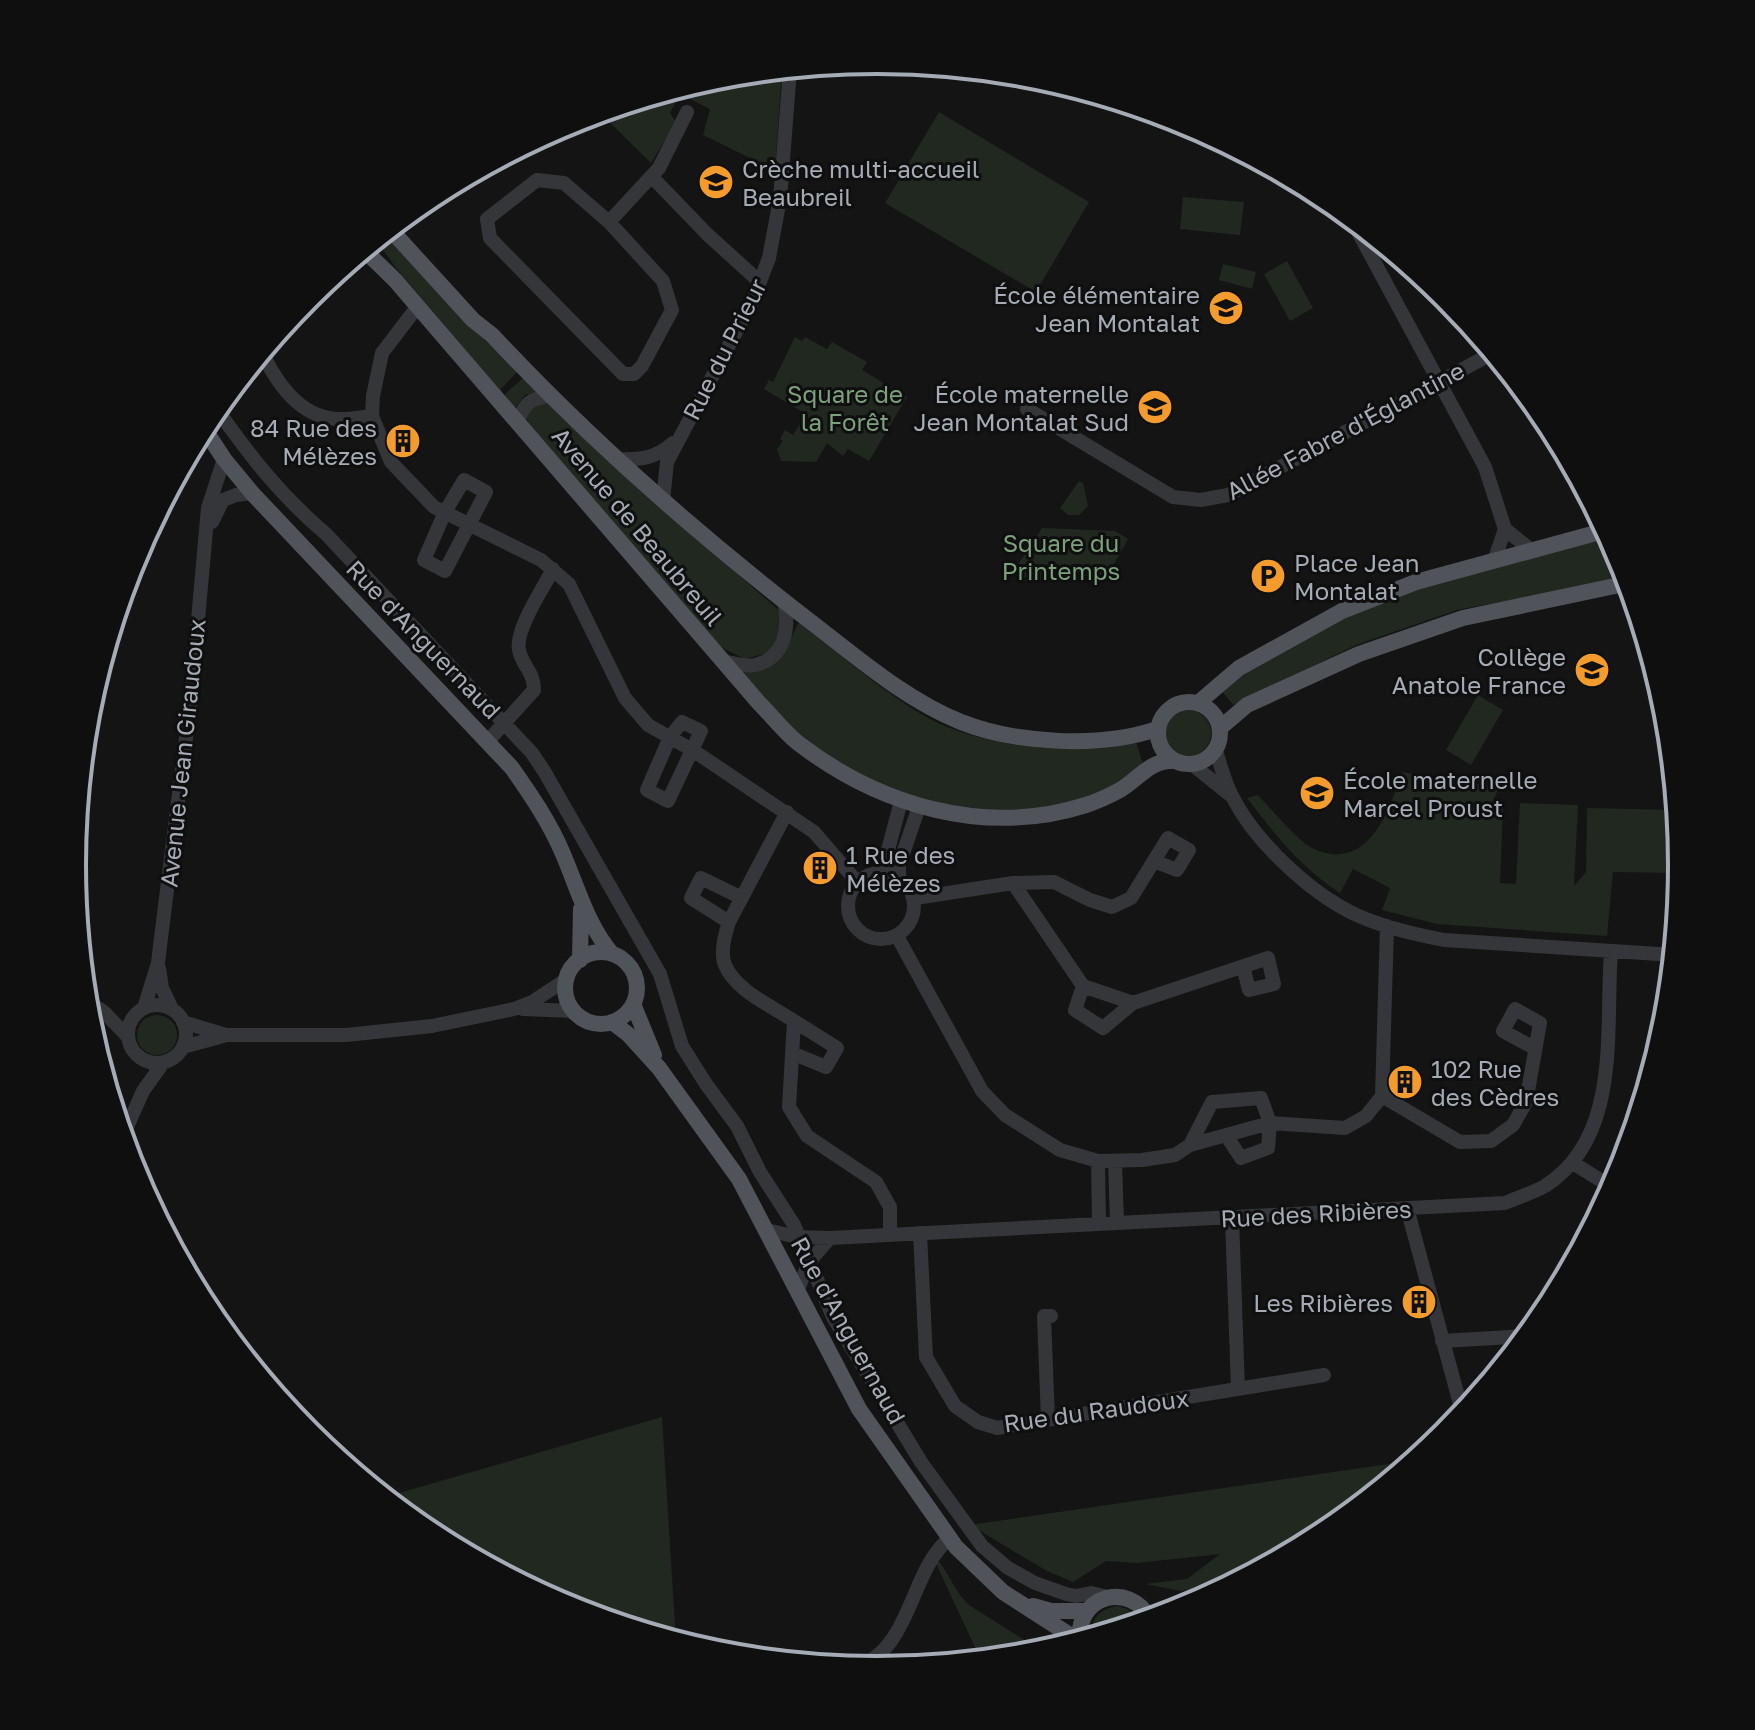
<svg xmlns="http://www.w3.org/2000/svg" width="1755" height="1730" font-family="'Golos Text',sans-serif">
	<rect width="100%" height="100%" fill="#141415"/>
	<path fill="#202820" d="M 782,69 L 775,170 L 703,135 L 710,109 L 680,94 L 670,113 L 676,122 L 651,163 L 599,112 L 721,75 Z
		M 939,112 L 1089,202 L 1036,292 L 885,203 Z
		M 1183,197 L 1244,202 L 1240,235 L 1180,229 Z
		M 386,232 L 519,370 L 500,390 L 396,268 L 376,240 Z
		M 1287,261 L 1313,308 L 1290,321 L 1264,274 Z
		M 1223,264 L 1256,272 L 1252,289 L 1219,280 Z
		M 795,337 L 802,341 L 805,337 L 827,349 L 832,342 L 867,362 L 862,370 L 907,397 L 869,461 L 848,449 L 843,456 L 827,443 L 816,462 L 781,461 L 777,449 L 783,441 L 780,439 L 785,430 L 793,435 L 806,414 L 764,389 L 769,380 L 773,382 Z
		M 523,378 L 537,392 L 525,395 L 515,408 L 504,395 Z
		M 541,401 L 550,405 L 613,465 L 781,612 L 781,634 L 770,652 L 745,659 L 719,646 L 530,427 L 526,417 L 528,408 Z
		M 1079,481 L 1083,483 L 1088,506 L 1079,515 L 1068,515 L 1060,508 Z
		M 1042,528 L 1115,531 L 1128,539 L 1109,573 L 1063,582 L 1016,576 L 1015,569 Z
		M 1609,535 L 1621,557 L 1626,574 L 1589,585 L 1457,610 L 1356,645 L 1233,705 L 1221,690 L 1240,674 L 1344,618 L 1405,591 L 1556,552 Z
		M 799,622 C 840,654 887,696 932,720 C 987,748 1076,755 1136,742 L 1143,764 C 1125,777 1108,791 1086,799 C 1023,821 938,810 877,785 C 856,776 833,760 814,747 C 785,726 762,695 739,668 L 786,648 Z
		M 1478,695 L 1503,710 L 1471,765 L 1446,750 Z
		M1165 733a23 23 0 1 1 46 0a23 23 0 1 1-46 0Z
		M 1402,772 L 1499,787 L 1491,806 L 1503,809 L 1500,883 L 1516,884 L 1520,803 L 1578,805 L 1574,886 L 1586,872 L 1587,808 L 1677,810 L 1682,873 L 1613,872 L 1607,936 L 1437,924 L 1382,910 L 1390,888 L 1353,869 L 1340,893 C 1301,868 1275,835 1247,798 L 1258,795 C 1270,808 1298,841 1312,848 C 1367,874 1389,813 1402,772 Z
		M137 1035a20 20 0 1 1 40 0a20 20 0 1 1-40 0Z
		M 662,1417 L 676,1641 L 569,1609 L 430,1534 L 385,1497 Z
		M 1416,1460 L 1324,1535 L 1238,1580 L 1181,1591 L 1145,1584 L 1187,1579 L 1220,1554 L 1137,1563 L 1106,1561 L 1073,1582 L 1047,1571 L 970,1525 Z
		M 931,1553 C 948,1568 953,1590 969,1605 L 1043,1652 L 981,1660 Z
		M 1116,1606 C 1128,1608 1134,1612 1141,1622 L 1090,1638 C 1090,1620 1099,1610 1116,1606 Z"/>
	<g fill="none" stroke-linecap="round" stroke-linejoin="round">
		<path stroke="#34363a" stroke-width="14" d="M 652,177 L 708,235 L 760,282
			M 1349,215 L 1485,467 L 1505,529 L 1532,551
			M 609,222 L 564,183 L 537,180 L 487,219 L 490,238 L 623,374 L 634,374 L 642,366 L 672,310 L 663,281 L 609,222 L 659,168 L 687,112
			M 418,306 L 382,353 L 373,396 L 372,416 L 391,462 L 434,507 L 541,560 L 569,584 L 625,698 L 648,725 L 694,751 L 814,832 L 858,883
			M 262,352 C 277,384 301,419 340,419 C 351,419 362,417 372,416
			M 216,408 C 250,456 281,496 326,534 L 532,753 L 544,771 L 660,974 L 682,1046 L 706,1084 L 737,1126 L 760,1172 L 794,1225 L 833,1317 L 921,1462 L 982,1546 L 1008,1568 L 1035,1583 L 1066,1594 L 1076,1596 L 1091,1593 L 1108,1597
			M 1027,409 L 1173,497 L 1201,500 L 1228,495 L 1493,353
			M 518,422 C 524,403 531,398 550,396
			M 615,459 C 639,460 655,459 673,443
			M 464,480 L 486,492 L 445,571 L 424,560 L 445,512 Z
			M 663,500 L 667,462 L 753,300 L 769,258 L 780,199 L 790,69
			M 212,522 L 223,500 L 236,495 L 252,493
			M 1494,561 L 1505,529
			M 722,661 C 732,663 745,667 755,665 C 785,658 790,628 784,601
			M 682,722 L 701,731 L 668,801 L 647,790 L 670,737 Z
			M 488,741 L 534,690 C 534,671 522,666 519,650 C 515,629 543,589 553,569
			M 1216,750 C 1220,765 1225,782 1232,796 C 1256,844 1317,900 1366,919 C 1391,929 1418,935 1444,940 L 1674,955
			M 1193,765 L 1229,794
			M 787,812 L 729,922 C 725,934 720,953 725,965 C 736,991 772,1006 794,1021 L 789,1107 L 807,1136 L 876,1182 L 890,1207 L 890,1233
			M848 906a33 33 0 1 1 66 0a33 33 0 1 1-66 0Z
			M 882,873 L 901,801
			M 899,878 L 899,865 L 919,807
			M 1013,883 L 1083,986 L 1133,1003 L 1268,958 L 1274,984 L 1249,990 L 1243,966
			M 913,896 L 922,897 L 1013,883 L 1054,882 L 1090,900 L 1112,907 L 1131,898 L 1168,838 L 1189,850 L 1177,870 L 1154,861
			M 729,922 L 691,898 L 701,878 L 742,898
			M 897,936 L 982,1091 L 1005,1115 L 1060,1150 L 1098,1161 L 1142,1160 L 1175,1155 L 1190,1145 L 1270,1123 L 1345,1128 L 1366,1116 L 1382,1096 L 1387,926
			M 159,968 L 162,988 L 172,1009
			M 1083,986 L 1075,1010 L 1103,1028 L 1133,1003
			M 86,1000 L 104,1012 L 128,1037
			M128 1034a29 29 0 1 1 58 0a29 29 0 1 1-58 0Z
			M 144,1008 L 158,963 L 160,946 L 191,698 L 208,508 L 224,459
			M 523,1009 L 574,1011
			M 183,1022 L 226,1035
			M 183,1047 L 227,1035 L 346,1035 L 432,1026 L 514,1009 L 532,1002 L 567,979
			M 792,1053 L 826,1067 L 837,1048 L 794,1021
			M 1382,1096 L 1460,1142 L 1491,1141 L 1513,1125 L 1526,1102 L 1540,1023 L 1515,1009 L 1503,1031 L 1534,1048
			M 123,1136 L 143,1091 L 163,1063
			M 1190,1145 L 1212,1102 L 1261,1098 L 1270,1123 L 1268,1148 L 1241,1158 L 1226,1135
			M 1098,1161 L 1099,1223
			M 1115,1161 L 1117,1223
			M 1573,1163 L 1613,1188
			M 1407,1208 L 1463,1415
			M 1232,1218 L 1238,1389
			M 767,1230 L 797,1237 L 830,1238 L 1505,1203 C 1518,1197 1533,1193 1545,1186 C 1622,1137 1605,1030 1611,952
			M 920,1233 L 926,1357 L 955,1406 L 978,1422 L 997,1428 L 1324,1375
			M 797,1292 L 809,1262 L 830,1238
			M 1442,1341 L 1528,1336
			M 1048,1420 L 1044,1316 L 1051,1316
			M 853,1668 C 912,1653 909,1570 950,1538"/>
		<path stroke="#505359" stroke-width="16" d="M 390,229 L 473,320 L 492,335 C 590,440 697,534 811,622 C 858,658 906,700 961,722 C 1017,744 1101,748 1157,729
			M 364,250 L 395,280 L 759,703 C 772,716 784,732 798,743 C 880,806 985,837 1086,805 C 1098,801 1109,796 1120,790 C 1137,780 1151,760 1172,761
			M 203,427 L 224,459 L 252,493 L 512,768 C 531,795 550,823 563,854 C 578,889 587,924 612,954
			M1158 733a31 31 0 1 1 62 0a31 31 0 1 1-62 0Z
			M 1198,703 L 1239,668 L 1342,611 L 1416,582 L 1607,530
			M 1220,728 L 1247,705 L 1359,654 L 1463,618 L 1629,583
			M565 988a36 36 0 1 1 72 0a36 36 0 1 1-72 0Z
			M 580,960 L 581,909
			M 633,1004 L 654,1055
			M 612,1022 L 629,1035 L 659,1068 L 739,1179 L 859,1409 L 956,1547 L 1003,1592 L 1079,1641
			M 1033,1606 L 1051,1611 L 1087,1611
			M 1080,1641 C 1075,1596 1129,1580 1150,1619"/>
	</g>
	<defs>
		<symbol id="school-disc" viewBox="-11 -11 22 22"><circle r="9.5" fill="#f39c2d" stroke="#0f0f10"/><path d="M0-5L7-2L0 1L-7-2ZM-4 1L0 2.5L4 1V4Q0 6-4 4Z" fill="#111"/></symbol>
		<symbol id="building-disc" viewBox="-11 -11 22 22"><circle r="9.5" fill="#f39c2d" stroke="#0f0f10"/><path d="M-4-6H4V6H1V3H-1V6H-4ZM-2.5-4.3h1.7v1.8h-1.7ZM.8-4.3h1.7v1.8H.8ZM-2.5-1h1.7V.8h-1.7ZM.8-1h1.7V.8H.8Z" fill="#111"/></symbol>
		<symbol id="parking-disc" viewBox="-11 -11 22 22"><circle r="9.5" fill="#f39c2d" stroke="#0f0f10"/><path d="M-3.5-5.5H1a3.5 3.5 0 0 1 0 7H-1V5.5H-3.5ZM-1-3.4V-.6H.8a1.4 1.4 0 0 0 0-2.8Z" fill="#111"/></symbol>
	</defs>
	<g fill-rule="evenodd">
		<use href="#school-disc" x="696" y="162" width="40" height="40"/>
		<use href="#school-disc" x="1206" y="288" width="40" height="40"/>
		<use href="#school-disc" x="1135" y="387" width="40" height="40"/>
		<use href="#building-disc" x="383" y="421" width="40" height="40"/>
		<use href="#parking-disc" x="1248" y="556" width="40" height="40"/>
		<use href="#school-disc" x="1572" y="650" width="40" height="40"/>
		<use href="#school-disc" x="1297" y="773" width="40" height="40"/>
		<use href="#building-disc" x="800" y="848" width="40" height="40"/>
		<use href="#building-disc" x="1385" y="1062" width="40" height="40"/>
		<use href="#building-disc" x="1399" y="1282" width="40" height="40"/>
	</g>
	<g text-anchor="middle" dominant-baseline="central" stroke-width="6" stroke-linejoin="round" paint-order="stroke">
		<g font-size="24" fill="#a5acb6" stroke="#0f0f10" text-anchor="start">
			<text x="742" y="168">Crèche multi-accueil<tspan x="742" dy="28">Beaubreil</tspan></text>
			<text x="1200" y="294" text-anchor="end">École élémentaire<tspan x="1200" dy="28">Jean Montalat</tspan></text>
			<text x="1129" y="393" text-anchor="end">École maternelle<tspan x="1129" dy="28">Jean Montalat Sud</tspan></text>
			<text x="377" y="427" text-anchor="end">84 Rue des<tspan x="377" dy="28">Mélèzes</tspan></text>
			<text x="1294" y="562">Place Jean<tspan x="1294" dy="28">Montalat</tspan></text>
			<text x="1566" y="656" text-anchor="end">Collège<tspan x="1566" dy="28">Anatole France</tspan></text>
			<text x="1343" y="779">École maternelle<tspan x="1343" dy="28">Marcel Proust</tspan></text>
			<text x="846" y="854">1 Rue des<tspan x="846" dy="28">Mélèzes</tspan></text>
			<text x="1431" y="1068">102 Rue<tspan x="1431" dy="28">des Cèdres</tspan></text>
			<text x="1393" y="1302" text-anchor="end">Les Ribières</text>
		</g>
		<g font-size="24" fill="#a5acb6" stroke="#0f0f10">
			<text transform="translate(724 349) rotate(-63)">Rue du Prieur</text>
			<text transform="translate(1345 430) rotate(-28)">Allée Fabre d'Églantine</text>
			<text transform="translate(638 526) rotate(50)">Avenue de Beaubreuil</text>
			<text transform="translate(424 639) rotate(46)">Rue d'Anguernaud</text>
			<text transform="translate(182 753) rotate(-84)">Avenue Jean Giraudoux</text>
			<text transform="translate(1316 1213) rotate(-3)">Rue des Ribières</text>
			<text transform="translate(849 1330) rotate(61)">Rue d'Anguernaud</text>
			<text transform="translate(1096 1410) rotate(-8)">Rue du Raudoux</text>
		</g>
		<g font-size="24" fill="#7da17c" stroke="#0f0f10">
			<text x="845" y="393">Square de<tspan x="845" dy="28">la Forêt</tspan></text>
			<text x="1061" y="542">Square du<tspan x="1061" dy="28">Printemps</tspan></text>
		</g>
	</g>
	<path d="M0 0H1755V1730H0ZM86 865a791 791 0 1 1 1582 0a791 791 0 1 1-1582 0Z" fill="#0f0f10" fill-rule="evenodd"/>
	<path fill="none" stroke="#a5acb6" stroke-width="4" d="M86 865a791 791 0 1 1 1582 0a791 791 0 1 1-1582 0Z"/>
</svg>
